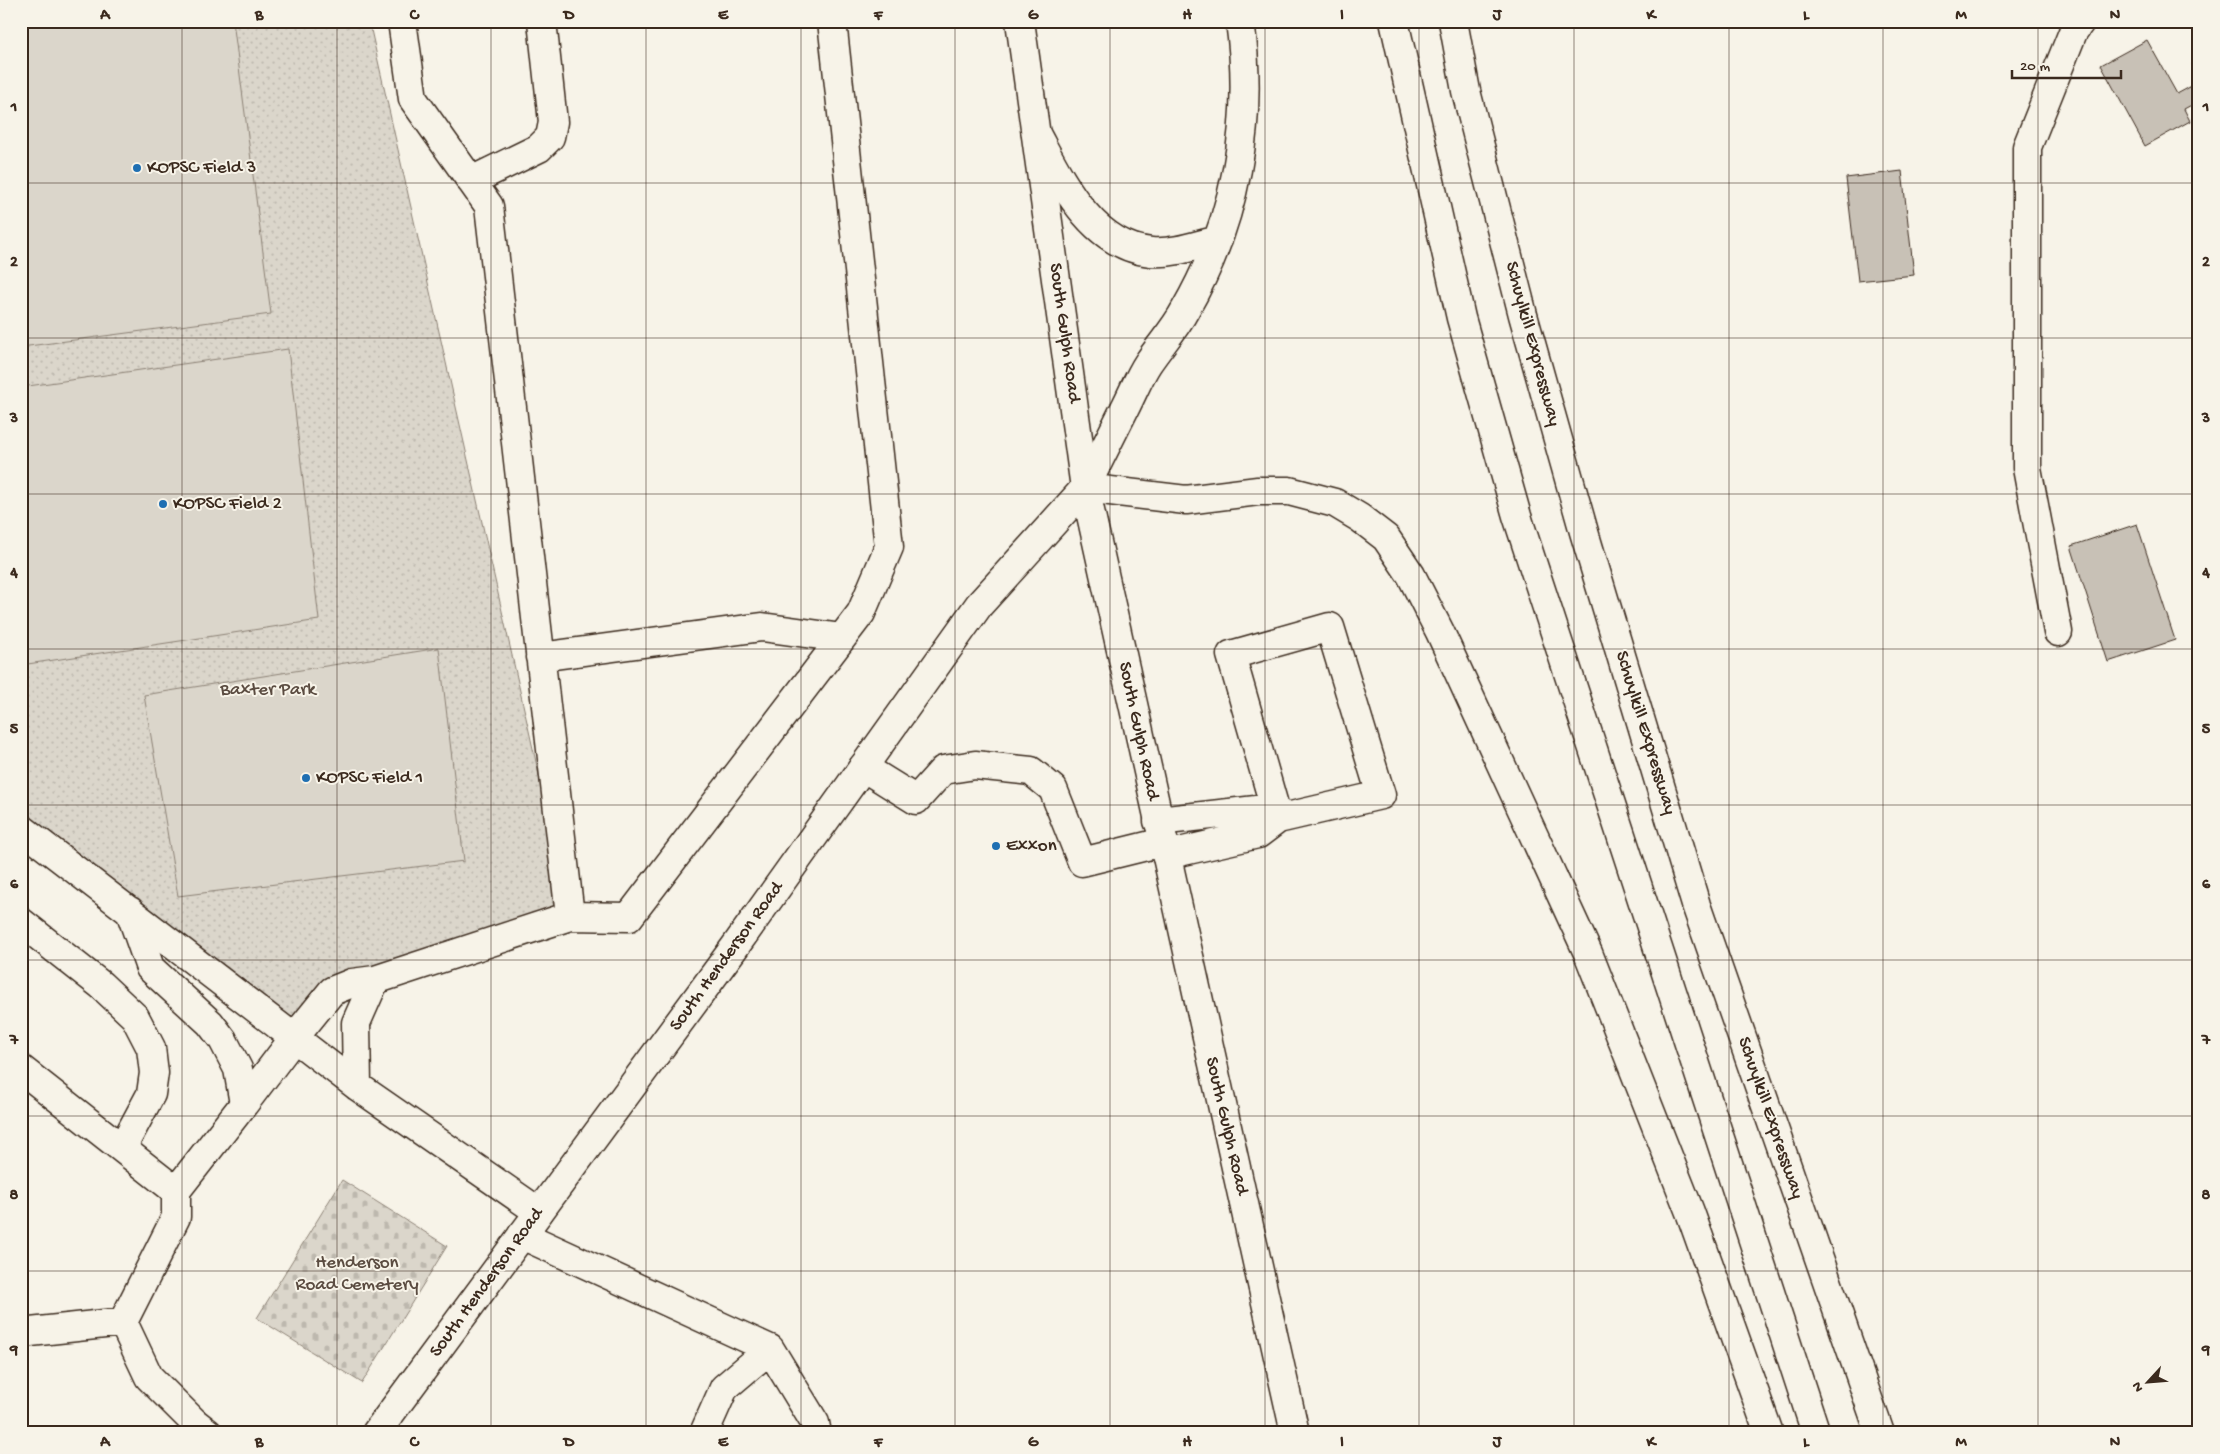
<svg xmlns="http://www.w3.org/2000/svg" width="2220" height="1454" font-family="'Gochi Hand',sans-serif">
	<defs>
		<pattern id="cemetery-stones" width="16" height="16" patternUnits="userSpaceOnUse" patternTransform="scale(1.25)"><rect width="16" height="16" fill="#dbd6cb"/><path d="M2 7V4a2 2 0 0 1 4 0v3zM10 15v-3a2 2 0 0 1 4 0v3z" fill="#bdb8ae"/></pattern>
		<pattern id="park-dots" width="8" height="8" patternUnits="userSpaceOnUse" patternTransform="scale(1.25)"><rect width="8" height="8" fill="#dbd6cb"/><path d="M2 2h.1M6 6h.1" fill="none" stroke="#bdb8ae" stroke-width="1.8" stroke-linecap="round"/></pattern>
	</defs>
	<rect width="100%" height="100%" fill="#f7f3e8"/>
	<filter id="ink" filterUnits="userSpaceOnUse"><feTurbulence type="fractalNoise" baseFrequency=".02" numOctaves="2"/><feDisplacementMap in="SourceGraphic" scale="10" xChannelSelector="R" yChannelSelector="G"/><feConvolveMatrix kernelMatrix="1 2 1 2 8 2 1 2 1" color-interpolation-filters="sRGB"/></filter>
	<g filter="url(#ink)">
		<path fill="url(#cemetery-stones)" stroke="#8b8074" d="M 342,1180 L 447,1246 L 362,1383 L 257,1318 Z"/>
		<path fill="url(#park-dots)" stroke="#8b8074" d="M 21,21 L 369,21 L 568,904 L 294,1025 L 21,810 Z"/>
		<path fill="#dbd6cb" stroke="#8b8074" d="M 21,21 L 233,21 L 271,314 L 21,347 Z
			M 288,349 L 319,620 L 21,665 L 21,387 Z
			M 439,648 L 464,861 L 178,896 L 144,695 Z"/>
		<path fill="#c8c1b6" stroke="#3b2a1e" d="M 2147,40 L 2177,94 L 2199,82 L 2199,101 L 2184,109 L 2190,121 L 2145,146 L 2101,65 Z
			M 2199,60 L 2199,76 L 2192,64 Z
			M 1902,171 L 1914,275 L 1858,281 L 1846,178 Z
			M 2137,524 L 2175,640 L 2108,662 L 2071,546 Z"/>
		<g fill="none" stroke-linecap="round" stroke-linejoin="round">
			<defs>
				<path id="minor" d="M 471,181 L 539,148 L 550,137 L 553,122 L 542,21
					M 2058,632 L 2027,468 L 2027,147 L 2073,32 L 2081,21
					M 540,657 L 762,627 L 842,638
					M 863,767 L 916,800 L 943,770 L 975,765 L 1031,771 L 1053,789 L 1082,862 L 1163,842
					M 1158,821 L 1256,810 L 1278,819
					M 21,828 L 357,1086 L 539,1212
					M 1166,855 L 1258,834 L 1278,819 L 1381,795 L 1330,627 L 1231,655 L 1278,819
					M 130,911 L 150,968 L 210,1023 L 223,1040 L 238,1069 L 244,1104 L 176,1191
					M 570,916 L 629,917 L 861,613 L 889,547 L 832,21
					M 21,922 L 101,985 L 135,1017 L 151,1048 L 154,1073 L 151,1094 L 122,1148
					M 21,1069 L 176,1191 L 176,1217 L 123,1322
					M 357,1086 L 356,1023 L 375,980
					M 244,1104 L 294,1038 L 332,991 L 352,983 L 375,980 L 570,916 L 489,206 L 413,99 L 402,21
					M 522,1235 L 770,1349 L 815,1423 L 817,1433
					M 21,1333 L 123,1322 L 149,1377 L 194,1422 L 208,1433
					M 704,1433 L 724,1388 L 770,1349"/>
				<path id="major" d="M 1020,21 L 1085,488 L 1295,1433
					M 376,1433 L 734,948 L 979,605 L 1085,488"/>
				<path id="highway" d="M 1240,21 C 1254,122 1236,222 1185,310 C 1175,329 1160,345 1148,363 C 1140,375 1134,390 1127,404 C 1113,432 1099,460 1085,488 L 1186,500 L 1258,491 L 1289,491 L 1335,503 L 1360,518 L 1386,538 L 1411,575 L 1440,632 L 1588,953 L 1690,1212 L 1769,1433
					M 1394,21 L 1461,318 L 1517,516 L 1816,1433
					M 1453,21 L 1466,91 L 1523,315 L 1584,532 L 1696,905 L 1880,1433
					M 1036,134 C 1061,180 1091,246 1151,252 C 1173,254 1197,245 1218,240"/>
			</defs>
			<use href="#minor" stroke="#3b2a1e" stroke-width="31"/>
			<use href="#major" stroke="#3b2a1e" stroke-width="31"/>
			<use href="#highway" stroke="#3b2a1e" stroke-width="31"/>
			<use href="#minor" stroke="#f7f3e8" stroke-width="28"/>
			<use href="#major" stroke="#f7f3e8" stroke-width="28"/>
			<use href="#highway" stroke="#f7f3e8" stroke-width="28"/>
		</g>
	</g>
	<path fill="none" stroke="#3b2a1e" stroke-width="1" stroke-opacity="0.55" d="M 182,21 L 182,1433M 337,21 L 337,1433M 491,21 L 491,1433M 646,21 L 646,1433M 801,21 L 801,1433M 955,21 L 955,1433M 1110,21 L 1110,1433M 1265,21 L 1265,1433M 1419,21 L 1419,1433M 1574,21 L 1574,1433M 1729,21 L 1729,1433M 1883,21 L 1883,1433M 2038,21 L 2038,1433M 21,183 L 2199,183M 21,338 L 2199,338M 21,494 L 2199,494M 21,649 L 2199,649M 21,805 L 2199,805M 21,960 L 2199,960M 21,1116 L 2199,1116M 21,1271 L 2199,1271"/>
	<g fill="#1f6fb2" stroke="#f7f3e8" stroke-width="2">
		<circle cx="137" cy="168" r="5"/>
		<circle cx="163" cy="504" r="5"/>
		<circle cx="306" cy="778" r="5"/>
		<circle cx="996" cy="846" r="5"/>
	</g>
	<g text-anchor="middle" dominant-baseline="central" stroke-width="4" stroke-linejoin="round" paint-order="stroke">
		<g font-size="19" fill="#3b2a1e" stroke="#f7f3e8" text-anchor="start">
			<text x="147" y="168">KOPSC Field 3</text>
			<text x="173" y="504">KOPSC Field 2</text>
			<text x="316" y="778">KOPSC Field 1</text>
			<text x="1006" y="846">Exxon</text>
		</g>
		<g font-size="19" fill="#3b2a1e" stroke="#f7f3e8">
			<text transform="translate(1064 333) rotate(82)">South Gulph Road</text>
			<text transform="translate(1532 344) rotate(75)">Schuylkill Expressway</text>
			<text transform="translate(1138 731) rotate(78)">South Gulph Road</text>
			<text transform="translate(1645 733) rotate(73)">Schuylkill Expressway</text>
			<text transform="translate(727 957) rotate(-54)">South Henderson Road</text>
			<text transform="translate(1770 1118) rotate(71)">Schuylkill Expressway</text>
			<text transform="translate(1226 1126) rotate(77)">South Gulph Road</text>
			<text transform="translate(487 1283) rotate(-54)">South Henderson Road</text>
		</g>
		<g font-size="19" fill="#5b4c41" stroke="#f7f3e8">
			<text x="268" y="690">Baxter Park</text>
			<text x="357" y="1263">Henderson<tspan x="357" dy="22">Road Cemetery</tspan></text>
		</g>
	</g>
	<rect width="2220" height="1454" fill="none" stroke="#f7f3e8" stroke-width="55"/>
	<g transform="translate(2148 1382) rotate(244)" stroke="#f7f3e8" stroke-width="4" paint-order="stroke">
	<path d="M0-4L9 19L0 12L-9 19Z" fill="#3b2a1e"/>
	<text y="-8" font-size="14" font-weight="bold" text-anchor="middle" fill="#3b2a1e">N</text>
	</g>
	<path d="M2012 70v8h109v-8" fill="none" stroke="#3b2a1e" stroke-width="2.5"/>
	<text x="2020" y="70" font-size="15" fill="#3b2a1e" stroke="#f7f3e8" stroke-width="4" paint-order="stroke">20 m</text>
	<rect x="28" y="28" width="2164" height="1398" fill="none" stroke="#3b2a1e" stroke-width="2"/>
	<g font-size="16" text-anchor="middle" font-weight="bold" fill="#3b2a1e">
		<text x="105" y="19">A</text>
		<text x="259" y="19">B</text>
		<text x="414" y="19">C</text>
		<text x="569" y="19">D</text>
		<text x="723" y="19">E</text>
		<text x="878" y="19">F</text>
		<text x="1033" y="19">G</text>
		<text x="1187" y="19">H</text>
		<text x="1342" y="19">I</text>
		<text x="1497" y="19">J</text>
		<text x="1651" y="19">K</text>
		<text x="1806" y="19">L</text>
		<text x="1961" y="19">M</text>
		<text x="2115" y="19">N</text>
		<text x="14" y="111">1</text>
		<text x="2206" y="111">1</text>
		<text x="14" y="266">2</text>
		<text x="2206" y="266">2</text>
		<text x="14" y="422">3</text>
		<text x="2206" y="422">3</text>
		<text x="14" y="577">4</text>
		<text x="2206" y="577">4</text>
		<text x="14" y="733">5</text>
		<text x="2206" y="733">5</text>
		<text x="14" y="888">6</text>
		<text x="2206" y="888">6</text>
		<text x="14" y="1044">7</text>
		<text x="2206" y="1044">7</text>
		<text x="14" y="1199">8</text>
		<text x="2206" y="1199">8</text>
		<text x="14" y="1354">9</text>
		<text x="2206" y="1354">9</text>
		<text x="105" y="1446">A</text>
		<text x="259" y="1446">B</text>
		<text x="414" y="1446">C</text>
		<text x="569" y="1446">D</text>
		<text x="723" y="1446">E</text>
		<text x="878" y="1446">F</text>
		<text x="1033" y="1446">G</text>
		<text x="1187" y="1446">H</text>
		<text x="1342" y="1446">I</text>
		<text x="1497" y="1446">J</text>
		<text x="1651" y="1446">K</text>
		<text x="1806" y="1446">L</text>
		<text x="1961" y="1446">M</text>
		<text x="2115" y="1446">N</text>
	</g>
</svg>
